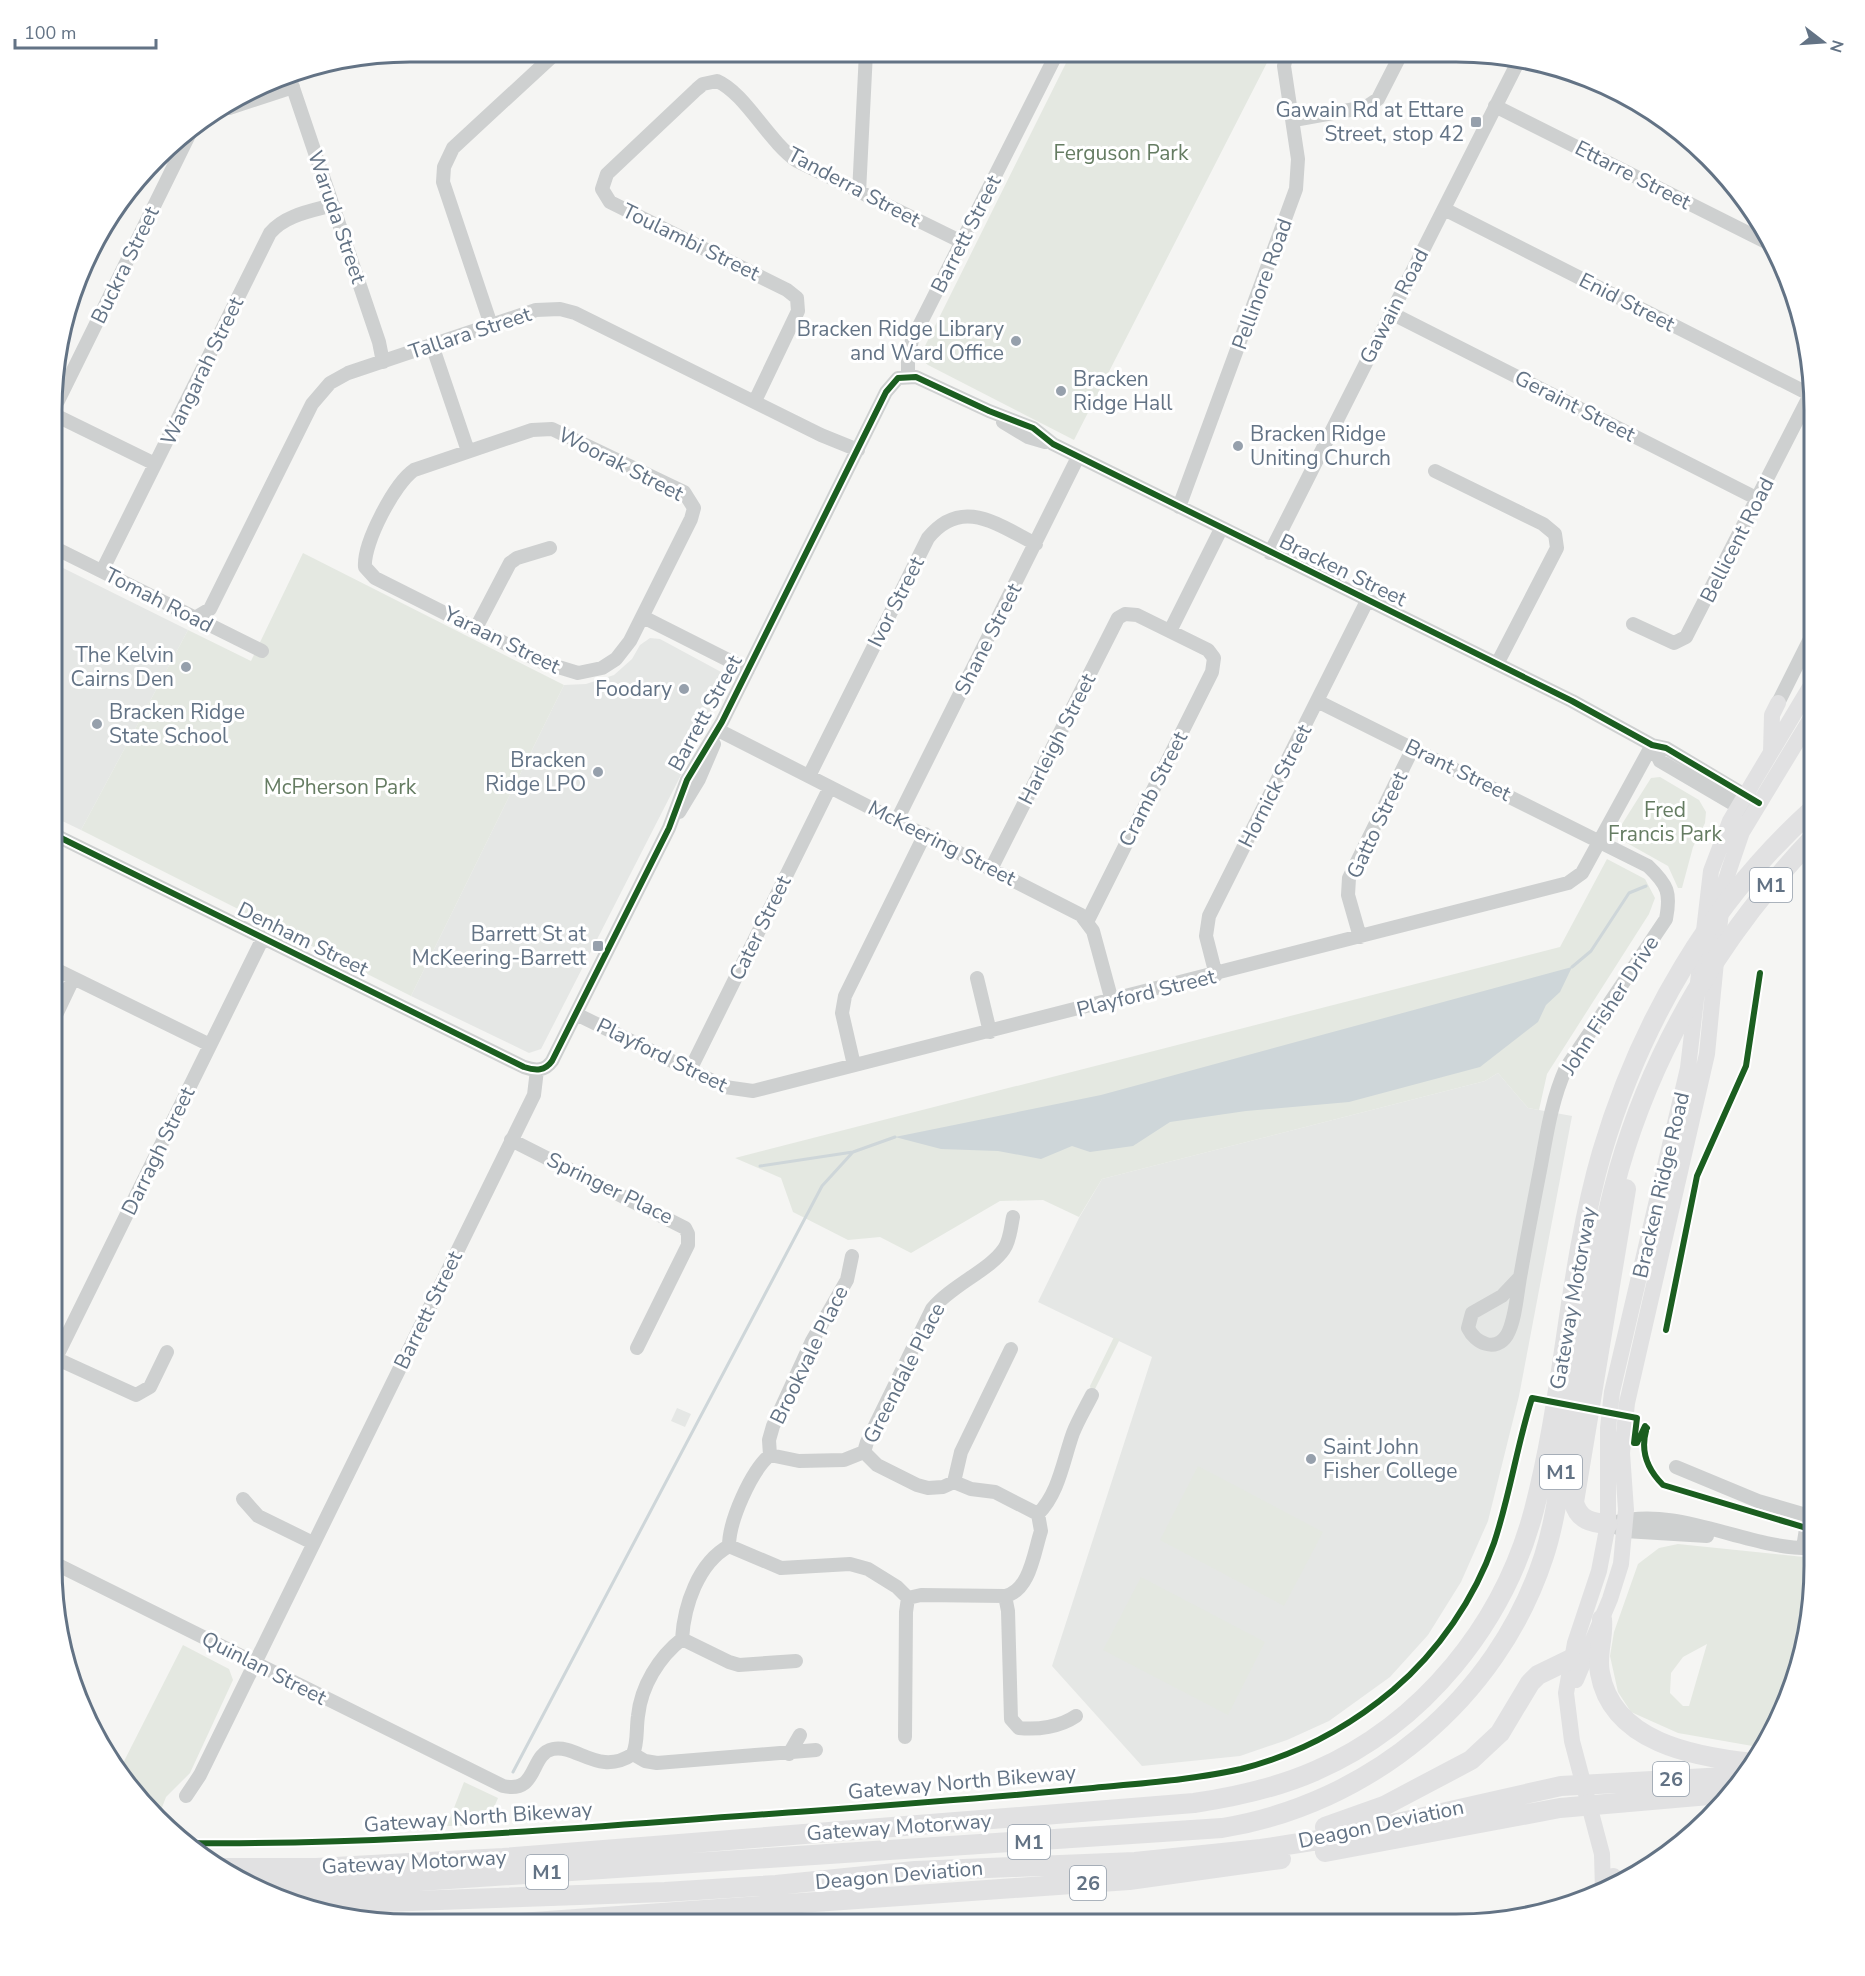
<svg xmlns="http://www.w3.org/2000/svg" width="1865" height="1976" font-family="'Nunito Sans',sans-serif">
	<rect width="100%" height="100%" fill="#f5f5f3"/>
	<path fill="#e5e7e5" d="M 57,565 L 188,630 L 81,830 L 56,818 Z
		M 650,638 L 660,639 L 723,673 L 728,683 L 541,1049 L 529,1053 L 411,996 L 564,685 L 586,684 L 614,675 L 632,659 L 640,645 Z
		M 1498,1073 L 1528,1108 L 1572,1116 L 1519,1396 L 1488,1521 L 1461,1582 L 1428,1635 L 1390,1677 L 1329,1721 L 1287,1740 L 1240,1756 L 1142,1766 L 1052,1666 L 1152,1357 L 1038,1302 L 1079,1218 L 1102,1179 L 1485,1081 Z
		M 677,1408 L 691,1414 L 685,1427 L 671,1421 Z"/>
	<path fill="#e4e8e1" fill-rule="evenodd" d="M 1071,53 L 1272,53 L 1074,440 L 928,365 L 922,360 L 922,352 Z
		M 303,553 L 564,685 L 411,996 L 81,830 L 188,630 L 251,661 Z
		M 1660,777 L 1699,800 L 1706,812 L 1705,823 L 1693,847 L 1682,888 L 1678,888 L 1668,866 L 1618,838 L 1617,832 L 1651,778 Z
		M 1607,859 L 1645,879 L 1655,898 L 1649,914 L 1547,1074 L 1539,1110 L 1528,1108 L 1498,1073 L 1485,1081 L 1102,1179 L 1079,1217 L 1043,1200 L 1000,1201 L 911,1253 L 880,1237 L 848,1240 L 793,1212 L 781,1178 L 735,1158 L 1560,947 Z
		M 1114,1337 L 1120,1339 L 1092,1395 L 1090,1386 Z
		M 1198,1466 L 1323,1532 L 1284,1606 L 1160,1540 Z
		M 1678,1544 L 1813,1558 L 1813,1589 L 1802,1659 L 1764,1748 L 1678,1733 L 1631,1712 L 1618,1692 L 1610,1656 L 1614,1632 L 1638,1564 L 1659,1548 ZM 1707,1644 L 1689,1706 L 1683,1706 L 1670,1693 L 1671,1673 L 1683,1657 Z
		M 1141,1577 L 1265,1642 L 1228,1715 L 1103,1650 Z
		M 183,1645 L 229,1669 L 233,1680 L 190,1773 L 166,1797 L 158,1818 L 118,1773 Z
		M 464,1782 L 498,1798 L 486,1826 L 447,1826 Z
		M 1400,1920 L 1490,1922 L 1478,1924 L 1199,1924 Z"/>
	<path fill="#ced6d9" d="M 1572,967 L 1560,992 L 1546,1005 L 1538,1022 L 1480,1067 L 1349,1102 L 1246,1111 L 1170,1122 L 1133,1146 L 1090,1152 L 1072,1146 L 1041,1159 L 998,1151 L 941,1149 L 895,1137 L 1101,1095 Z"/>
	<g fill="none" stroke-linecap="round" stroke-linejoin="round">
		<path stroke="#ced6d9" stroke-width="3" d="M 1572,967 L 1591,951 L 1629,893 L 1646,886
			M 760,1166 L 853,1152 L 895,1137
			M 513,1772 L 822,1186 L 853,1152"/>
		<path stroke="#ced0d0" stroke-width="14" d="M 288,73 L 379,342 L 383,362
			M 1495,106 L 1770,244
			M 229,108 L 293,87
			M 1294,120 L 1366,107 L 1378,99 L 1401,54
			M 602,189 L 607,174 L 697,89 L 703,84 L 717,81 C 745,93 768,141 797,161 L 962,242
			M 602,189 L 610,202 L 787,290 L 797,298 L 798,311 L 755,401
			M 859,193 L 866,52
			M 1444,209 L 1811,395
			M 1391,313 L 1758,499
			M 491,325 L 443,182 L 444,167 L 453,148 L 558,51
			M 432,345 L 468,451
			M 908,375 L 908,358 L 912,340 L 1057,53
			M 58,401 L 192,129
			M 57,416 L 155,464
			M 1003,422 L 1028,437 L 1045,442
			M 552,429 L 684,492 L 694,508 L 691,519 L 630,641 L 616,659 L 602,668 L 578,673 L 542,662 L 375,578 L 365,567 C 363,543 395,483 414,470 L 532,430 Z
			M 1435,471 L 1543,524 L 1555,534 L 1557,548 L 1497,664
			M 1179,507 L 1296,189 L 1298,159 L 1284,66 L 1287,53
			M 57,549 L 262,651
			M 1270,553 L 1519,60
			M 102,571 L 270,233 C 285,215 311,211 333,205
			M 643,617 L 748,670
			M 195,618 L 210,609 L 312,404 L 330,383 L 348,373 L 536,310 L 560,309 L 575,313 L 821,435 L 858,450
			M 1633,624 L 1674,643 L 1686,637 L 1813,389
			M 476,628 L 510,563 L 517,558 L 550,548
			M 1170,631 L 1221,529
			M 1317,701 L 1648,866 C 1668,885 1671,893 1666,919 L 1566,1068 C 1552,1099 1547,1132 1541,1165 C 1534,1201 1527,1237 1521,1272 C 1517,1291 1516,1319 1507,1335 C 1496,1353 1475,1343 1468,1328 L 1472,1313 L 1502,1296 L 1520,1277
			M 1778,703 L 1813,633
			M 718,730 L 1081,915 L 1093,931 L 1112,1001
			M 1652,745 L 1660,761 L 1747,812
			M 809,776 L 928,538 C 962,496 998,525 1036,544
			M 679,812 L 699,779 L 714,744
			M 897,820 L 1078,457
			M 55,835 L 524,1067 C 536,1071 545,1071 552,1061 L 669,828 L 687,780 L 722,722 L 886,392 L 898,378 L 916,377 L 989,411 L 1033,428 L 1053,444 L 1572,701 L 1652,745 L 1666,748 L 1753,800
			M 992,867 L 1118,618 L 1125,614 L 1137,615 L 1208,650 L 1214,658 L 1212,672 L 1088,920
			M 1360,937 L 1348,895 L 1349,878 L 1413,748
			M 55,969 L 210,1045
			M 1216,975 L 1206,936 L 1209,916 L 1367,601
			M 977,978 L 990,1032
			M 576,1014 L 725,1087 L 753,1091 L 1568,883 L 1582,873 L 1587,864 L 1652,745
			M 55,1017 L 73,979
			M 854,1065 L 842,1013 L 845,996 L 925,834
			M 690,1070 L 830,787
			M 511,1140 L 685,1228 L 688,1234 L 688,1245 L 637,1348
			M 55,1358 L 136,1395 L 150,1387 L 167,1352
			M 53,1364 L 263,938
			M 864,1452 L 867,1442 L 932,1309 C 952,1285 990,1270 1004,1249 C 1010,1241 1011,1226 1013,1217
			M 770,1455 L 769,1440 L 773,1426 L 812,1341 L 847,1280 L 852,1256
			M 1676,1467 L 1758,1501 L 1813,1517
			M 954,1482 L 961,1452 L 1011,1349
			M 243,1499 L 258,1516 L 313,1543
			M 1038,1514 C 1059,1493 1063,1461 1073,1433 C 1078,1420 1086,1407 1092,1395
			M 1616,1522 C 1683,1506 1747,1550 1813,1548
			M 1616,1527 L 1625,1531 L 1707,1536
			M 1803,1548 L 1808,1516
			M 52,1562 C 202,1637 352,1712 503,1786 C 539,1794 529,1754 553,1749 C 577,1744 599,1777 633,1754 C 638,1742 636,1729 638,1716 C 641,1686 659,1657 682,1639 C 684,1606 698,1563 729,1546 C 729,1521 751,1471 770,1455 L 799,1461 L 844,1460 L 864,1452 L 877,1465 L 917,1485 L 928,1488 L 943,1487 L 954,1482 L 971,1489 L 995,1492 L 1038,1514 L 1041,1531 C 1034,1552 1030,1591 1005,1596 L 921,1595 L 908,1598 L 897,1587 L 868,1569 L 850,1564 L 781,1568 L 729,1546
			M 1005,1596 L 1008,1611 L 1011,1719 L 1019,1728 C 1038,1730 1060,1727 1076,1716
			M 682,1639 L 729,1662 L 739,1665 L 796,1661
			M 905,1737 L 906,1612 L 908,1598
			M 633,1754 L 645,1761 L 657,1763 L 816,1750
			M 789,1754 L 800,1735
			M 186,1796 L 200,1775 L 534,1095 L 537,1070"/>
		<path stroke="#e1e1e2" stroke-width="16" d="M 1771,752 L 1772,715 L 1778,703
			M 1576,1680 L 1610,1599 L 1621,1564 L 1626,1510 L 1622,1453 L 1627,1403 L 1707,1054 L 1723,890 L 1729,870 L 1742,832 L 1813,715
			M 1603,1890 L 1602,1854 L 1572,1741 L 1566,1693 L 1575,1643 L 1599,1571 L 1608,1524 L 1608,1428 L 1612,1392 L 1688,1068 L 1711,871 L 1730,821 L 1813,682"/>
		<path stroke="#e1e1e2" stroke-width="20" d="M 1608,1524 C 1592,1523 1578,1520 1574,1502 L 1626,1189
			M 1602,1619 C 1604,1637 1596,1655 1600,1673 C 1612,1742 1694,1757 1754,1763
			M 1325,1827 L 1384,1806 L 1471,1760 L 1500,1733 L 1530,1683 L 1538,1675 L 1571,1659
			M 1325,1852 L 1560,1808 L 1732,1793
			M 218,1868 L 316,1868 L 503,1858 L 1194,1803 C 1235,1797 1276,1788 1315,1771 C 1423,1724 1504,1624 1534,1510 C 1565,1393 1568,1269 1602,1152 C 1641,1021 1711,901 1813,809
			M 1613,1878 L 1615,1884
			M 257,1888 L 344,1886 L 1222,1828 C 1369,1804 1497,1700 1544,1556 C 1556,1519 1560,1479 1567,1441 C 1583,1351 1594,1258 1619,1169 C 1655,1044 1723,932 1813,838
			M 299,1905 L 665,1892 L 776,1885 L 915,1871 L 1135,1862 L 1261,1849 L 1331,1838 L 1561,1786 L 1744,1776
			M 504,1924 L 1129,1880 L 1281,1859"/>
		<defs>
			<path id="cycleway" d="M 55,835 L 524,1067 C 536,1071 545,1071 552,1061 L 669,828 L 687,780 L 722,722 L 886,392 L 898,378 L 916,377 L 989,411 L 1033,428 L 1053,444 L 1572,701 L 1652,745 L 1666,748 L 1759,803
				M 1666,1330 L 1697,1176 L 1746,1066 L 1760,973
				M 1646,1431 C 1640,1453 1648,1470 1663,1485 L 1813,1530
				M 183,1843 C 393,1846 602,1825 811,1811 C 905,1804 999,1797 1093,1788 C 1142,1783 1192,1780 1241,1769 C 1296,1755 1349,1727 1393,1690 C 1438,1652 1475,1598 1494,1543 C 1510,1495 1517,1445 1532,1398 L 1637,1418 L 1634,1443 L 1637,1443 L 1645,1426 L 1647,1428"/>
		</defs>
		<use href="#cycleway" stroke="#fff" stroke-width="10"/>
		<use href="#cycleway" stroke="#1b5e20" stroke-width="6"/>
	</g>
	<g fill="#96a0ac" stroke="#fff" stroke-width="2">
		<rect x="1470" y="116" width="12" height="12" rx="3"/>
		<circle cx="1016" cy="341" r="6"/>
		<circle cx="1061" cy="391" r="6"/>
		<circle cx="1238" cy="446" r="6"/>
		<circle cx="186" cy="667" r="6"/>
		<circle cx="684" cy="689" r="6"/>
		<circle cx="97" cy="724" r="6"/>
		<circle cx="598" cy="772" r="6"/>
		<rect x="592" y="940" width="12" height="12" rx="3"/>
		<circle cx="1311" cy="1459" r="6"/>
	</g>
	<g text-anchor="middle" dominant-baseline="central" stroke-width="6" stroke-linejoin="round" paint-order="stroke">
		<g fill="#fff" stroke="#929daa" stroke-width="1.5">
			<rect x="1750" y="868" width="42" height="34" rx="4.5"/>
			<rect x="1540" y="1455" width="42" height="34" rx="4.5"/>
			<rect x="1653" y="1762" width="36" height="34" rx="4.5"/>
			<rect x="1008" y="1825" width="42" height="34" rx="4.5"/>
			<rect x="526" y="1855" width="42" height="34" rx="4.5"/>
			<rect x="1070" y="1866" width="36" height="34" rx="4.5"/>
		</g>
		<g font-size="20" font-weight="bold" fill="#637385">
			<text x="1771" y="885">M1</text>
			<text x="1561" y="1472">M1</text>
			<text x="1671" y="1779">26</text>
			<text x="1029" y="1842">M1</text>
			<text x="547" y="1872">M1</text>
			<text x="1088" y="1883">26</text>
		</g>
		<g font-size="21" fill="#637385" stroke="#fff" text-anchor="end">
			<text x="1464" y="110">Gawain Rd at Ettare<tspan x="1464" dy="24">Street, stop 42</tspan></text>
			<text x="1004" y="329">Bracken Ridge Library<tspan x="1004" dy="24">and Ward Office</tspan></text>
			<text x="1073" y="379" text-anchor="start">Bracken<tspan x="1073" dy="24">Ridge Hall</tspan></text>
			<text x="1250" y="434" text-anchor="start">Bracken Ridge<tspan x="1250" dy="24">Uniting Church</tspan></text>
			<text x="174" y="655">The Kelvin<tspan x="174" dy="24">Cairns Den</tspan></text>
			<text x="672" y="689">Foodary</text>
			<text x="109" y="712" text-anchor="start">Bracken Ridge<tspan x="109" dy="24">State School</tspan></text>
			<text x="586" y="760">Bracken<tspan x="586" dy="24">Ridge LPO</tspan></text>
			<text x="586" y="934">Barrett St at<tspan x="586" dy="24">McKeering-Barrett</tspan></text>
			<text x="1323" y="1447" text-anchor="start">Saint John<tspan x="1323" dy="24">Fisher College</tspan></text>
		</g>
		<g font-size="21" fill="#657c62" stroke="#fff">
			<text x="1121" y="153">Ferguson Park</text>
			<text x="340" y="787">McPherson Park</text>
			<text x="1665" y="810">Fred<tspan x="1665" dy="24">Francis Park</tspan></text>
		</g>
		<g font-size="21" fill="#637385" stroke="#fff">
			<text transform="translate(1633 175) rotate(27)">Ettarre Street</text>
			<text transform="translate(854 187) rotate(28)">Tanderra Street</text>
			<text transform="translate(337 217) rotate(71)">Waruda Street</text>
			<text transform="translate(966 234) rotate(-63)">Barrett Street</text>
			<text transform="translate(691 242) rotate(26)">Toulambi Street</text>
			<text transform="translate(125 265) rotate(-64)">Buckra Street</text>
			<text transform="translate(1262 284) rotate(-70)">Pellinore Road</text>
			<text transform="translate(1627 302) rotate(27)">Enid Street</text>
			<text transform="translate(1394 306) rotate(-63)">Gawain Road</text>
			<text transform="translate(470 333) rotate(-18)">Tallara Street</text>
			<text transform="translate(202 371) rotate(-64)">Wangarah Street</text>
			<text transform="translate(1575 406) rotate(27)">Geraint Street</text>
			<text transform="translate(621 464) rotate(27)">Woorak Street</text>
			<text transform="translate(1737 540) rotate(-63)">Bellicent Road</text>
			<text transform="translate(1343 570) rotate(26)">Bracken Street</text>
			<text transform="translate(159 600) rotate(27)">Tomah Road</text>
			<text transform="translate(896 602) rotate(-63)">Ivor Street</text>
			<text transform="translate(988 639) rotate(-63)">Shane Street</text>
			<text transform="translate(502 640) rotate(26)">Yaraan Street</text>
			<text transform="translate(705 713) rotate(-61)">Barrett Street</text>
			<text transform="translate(1057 739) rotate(-63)">Harleigh Street</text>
			<text transform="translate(1458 770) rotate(26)">Brant Street</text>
			<text transform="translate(1275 786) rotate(-63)">Hornick Street</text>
			<text transform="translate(1153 789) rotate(-63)">Cramb Street</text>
			<text transform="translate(1377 825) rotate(-65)">Gatto Street</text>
			<text transform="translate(942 843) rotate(27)">McKeering Street</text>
			<text transform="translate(760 928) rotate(-64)">Cater Street</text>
			<text transform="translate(303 939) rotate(26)">Denham Street</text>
			<text transform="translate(1146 993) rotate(-14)">Playford Street</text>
			<text transform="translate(1610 1005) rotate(-57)">John Fisher Drive</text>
			<text transform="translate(662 1055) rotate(26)">Playford Street</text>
			<text transform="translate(158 1151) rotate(-64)">Darragh Street</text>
			<text transform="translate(1661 1185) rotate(-77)">Bracken Ridge Road</text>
			<text transform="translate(610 1188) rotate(26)">Springer Place</text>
			<text transform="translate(1573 1298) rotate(-80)">Gateway Motorway</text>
			<text transform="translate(428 1310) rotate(-64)">Barrett Street</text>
			<text transform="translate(809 1355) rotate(-64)">Brookvale Place</text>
			<text transform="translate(904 1373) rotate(-63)">Greendale Place</text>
			<text transform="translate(264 1668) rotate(27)">Quinlan Street</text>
			<text transform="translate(962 1782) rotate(-5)">Gateway North Bikeway</text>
			<text transform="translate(478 1817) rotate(-4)">Gateway North Bikeway</text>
			<text transform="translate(1381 1824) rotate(-12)">Deagon Deviation</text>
			<text transform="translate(899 1827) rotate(-4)">Gateway Motorway</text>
			<text transform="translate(414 1862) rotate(-3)">Gateway Motorway</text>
			<text transform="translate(899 1875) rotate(-5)">Deagon Deviation</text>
		</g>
	</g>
	<path d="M0 0H1865V1976H0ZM410 62H1456A348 348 0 0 1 1804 410V1566A348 348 0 0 1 1456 1914H410A348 348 0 0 1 62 1566V410A348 348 0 0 1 410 62Z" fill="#fff" fill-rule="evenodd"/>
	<path fill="none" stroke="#637385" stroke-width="3" d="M410 62H1456A348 348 0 0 1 1804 410V1566A348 348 0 0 1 1456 1914H410A348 348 0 0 1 62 1566V410A348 348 0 0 1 410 62Z"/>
	<g transform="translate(1823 42) rotate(107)" stroke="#ffffff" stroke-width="4.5" paint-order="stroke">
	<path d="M0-4.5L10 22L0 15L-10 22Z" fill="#637385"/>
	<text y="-9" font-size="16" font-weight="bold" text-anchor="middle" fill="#637385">N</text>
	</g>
	<path d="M15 39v9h141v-9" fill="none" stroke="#637385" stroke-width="3"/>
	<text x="24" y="39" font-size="18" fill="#637385" stroke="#ffffff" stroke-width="4.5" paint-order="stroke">100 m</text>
</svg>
